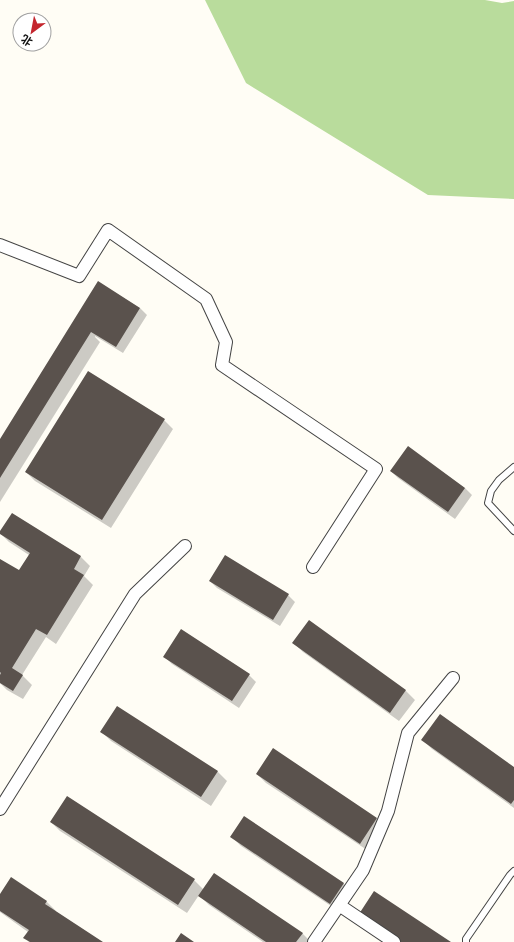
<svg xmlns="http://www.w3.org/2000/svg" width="514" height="942" font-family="Georgia,'Noto Sans SC',serif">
	<rect width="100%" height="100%" fill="#fffdf5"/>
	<path fill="#b9dc9c" d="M 205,0 L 485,0 L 502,3 L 514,1 L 514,199 L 428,195 L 246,83 Z"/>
	<path fill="#0003" d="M 99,283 L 140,308 L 147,315 L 123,353 L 95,336 L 95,337 L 100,342 L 0,502 L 0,441 Z
		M 164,420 L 173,429 L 111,528 L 35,481 L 26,472 Z
		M 408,448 L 465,488 L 472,495 L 455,519 L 398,478 L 391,471 Z
		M 12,514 L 81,557 L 90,566 L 84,576 L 93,585 L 56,644 L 46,637 L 22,675 L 32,685 L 23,699 L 7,690 L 0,683 L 0,560 L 19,572 L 29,555 L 9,542 L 0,533 Z
		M 210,581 L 288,595 L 295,602 L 280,626 L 217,588 Z
		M 309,621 L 406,691 L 415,700 L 399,721 L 303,652 L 294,643 Z
		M 165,657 L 249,675 L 256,682 L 239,708 L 172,664 Z
		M 117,707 L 218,772 L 227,781 L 211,806 L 111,741 L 102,732 Z
		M 423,740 L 514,768 L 514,808 L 432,749 Z
		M 273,750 L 377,819 L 386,828 L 370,852 L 266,783 L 257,774 Z
		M 245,817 L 344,884 L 353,893 L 340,912 L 241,846 L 232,837 Z
		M 51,822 L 194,880 L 204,890 L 302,933 L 311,942 L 263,942 L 209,905 L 199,895 L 187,913 L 60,831 Z
		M 11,879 L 47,902 L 56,911 L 55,912 L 101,942 L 29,942 L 25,937 L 28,932 L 0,912 L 0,896 Z"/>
	<path fill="#5a524d" d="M 98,281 L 140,308 L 116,347 L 91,332 L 0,478 L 0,439 Z
		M 88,371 L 165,419 L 102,520 L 25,472 Z
		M 408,446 L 465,488 L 448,512 L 390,471 Z
		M 12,513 L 81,556 L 74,569 L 84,575 L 47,635 L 36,629 L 12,668 L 23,675 L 13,691 L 0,683 L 0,675 L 1,673 L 0,672 L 0,559 L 19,570 L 30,553 L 0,534 L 0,531 Z
		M 225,555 L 289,594 L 273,620 L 209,581 Z
		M 309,620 L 406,690 L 390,713 L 292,643 Z
		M 181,629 L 250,674 L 232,701 L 163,657 Z
		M 117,706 L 218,771 L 201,797 L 100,732 Z
		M 440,714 L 514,767 L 514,800 L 511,804 L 421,740 Z
		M 273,748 L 377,818 L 360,844 L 256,774 Z
		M 67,796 L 195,879 L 178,905 L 50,822 Z
		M 244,816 L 344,883 L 330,904 L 230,837 Z
		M 214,873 L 303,933 L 296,942 L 266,942 L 198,896 Z
		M 11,877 L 47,901 L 45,904 L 103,942 L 30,942 L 23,938 L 29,930 L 0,911 L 0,894 Z
		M 374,891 L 451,942 L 401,942 L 359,914 Z
		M 181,933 L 194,942 L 175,942 Z"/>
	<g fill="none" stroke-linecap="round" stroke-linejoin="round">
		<defs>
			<path id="lane" d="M 514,467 L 499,480 L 491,491 L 488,503 L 514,531
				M 466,942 L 466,939 L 510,875 L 514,871"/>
			<path id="street" d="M 0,245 L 79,276 L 108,230 L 206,299 L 226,342 L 222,365 L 376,469 L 313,567
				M 0,809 L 135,594 L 185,546
				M 339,905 L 394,942
				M 314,942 L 363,870 L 388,811 L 408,733 L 453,678"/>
		</defs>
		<use href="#lane" stroke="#444" stroke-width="8"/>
		<use href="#street" stroke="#444" stroke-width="14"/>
		<use href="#lane" stroke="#fff" stroke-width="6"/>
		<use href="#street" stroke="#fff" stroke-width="12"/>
	</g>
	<g transform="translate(32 32) rotate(212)"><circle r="19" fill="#ffffff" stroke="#a0a0a0"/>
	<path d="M0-3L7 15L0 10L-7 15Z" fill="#c4262e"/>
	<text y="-6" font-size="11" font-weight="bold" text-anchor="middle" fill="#111111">北</text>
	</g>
</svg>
